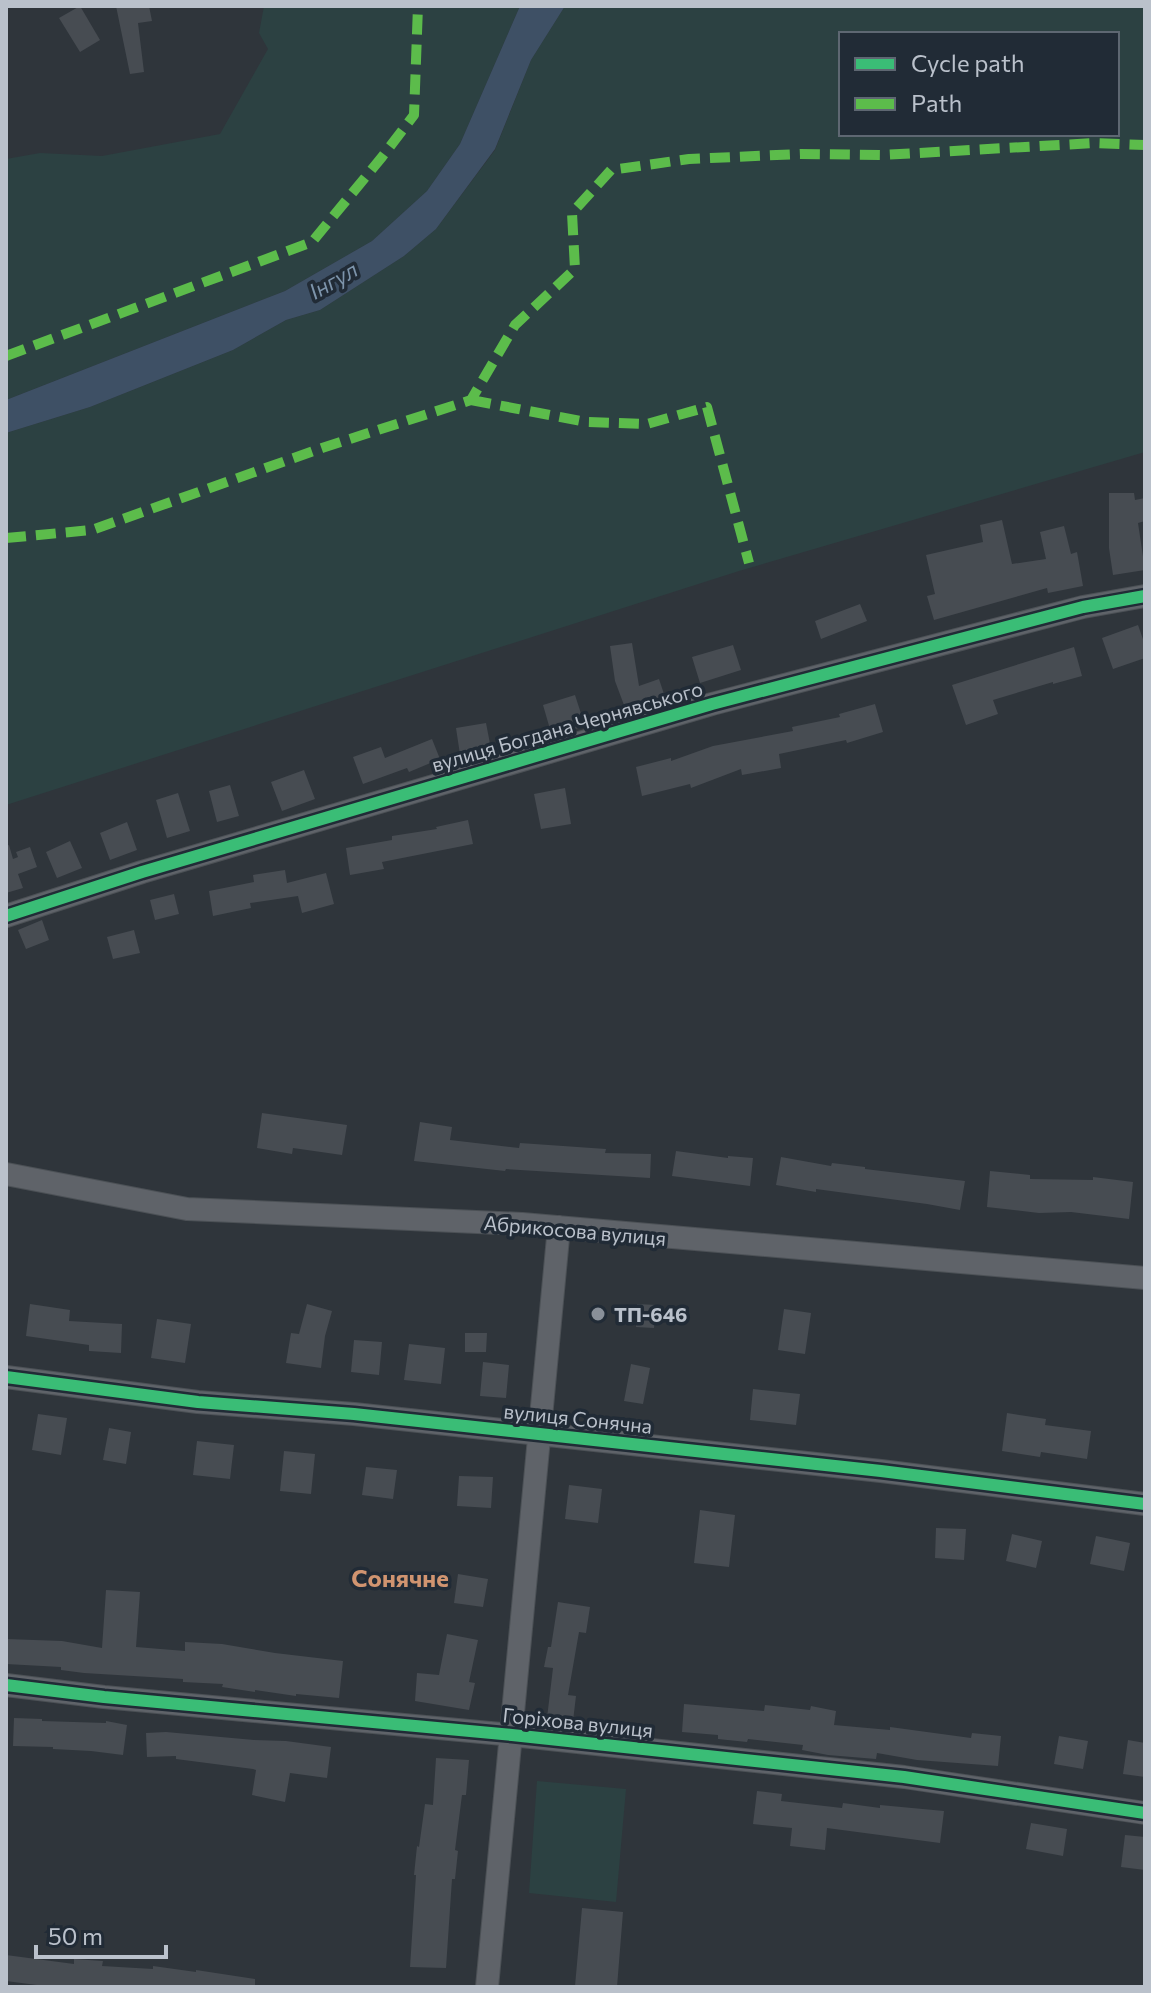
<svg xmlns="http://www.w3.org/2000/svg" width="1151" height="1993" font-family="Commissioner,sans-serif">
	<rect width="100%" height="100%" fill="#2f353b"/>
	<path fill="#2c4142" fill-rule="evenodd" d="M 264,6 L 520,6 L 460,144 L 427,191 L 372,241 L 285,291 L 6,400 L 6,159 L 40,153 L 102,156 L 220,134 L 268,49 L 259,33 Z
		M 565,6 L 1145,6 L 1145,452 L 739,571 L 6,805 L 6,433 L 90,407 L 233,350 L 286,320 L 320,310 L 404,256 L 436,229 L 495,150 L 531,60 ZM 841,34 L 1117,34 L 1117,134 L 841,134 Z
		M 537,1781 L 626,1789 L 616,1902 L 529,1893 Z"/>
	<path fill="#3e5065" d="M 520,6 L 565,6 L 531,60 L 495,149 L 436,229 L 404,256 L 320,310 L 286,320 L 233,350 L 90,407 L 6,433 L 6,400 L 285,291 L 372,241 L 427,191 L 460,144 Z"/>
	<path fill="#474c52" d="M 80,6 L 100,40 L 80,52 L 59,18 Z
		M 116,6 L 149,6 L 152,21 L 138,23 L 144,72 L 130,74 Z
		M 1109,493 L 1134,493 L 1135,500 L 1145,498 L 1145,521 L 1138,523 L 1145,570 L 1113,575 L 1109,548 Z
		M 1002,520 L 1012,564 L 1046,559 L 1040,532 L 1064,526 L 1071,554 L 1077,552 L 1083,586 L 1048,593 L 1047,588 L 934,620 L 927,596 L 935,594 L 926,555 L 983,542 L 980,525 Z
		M 860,604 L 867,621 L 821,639 L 815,621 Z
		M 1138,625 L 1145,645 L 1145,658 L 1113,669 L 1102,638 Z
		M 632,643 L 639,686 L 659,679 L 666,700 L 627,713 L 615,681 L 610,646 Z
		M 733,645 L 741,670 L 700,683 L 692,657 Z
		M 1074,647 L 1082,676 L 1053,684 L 1053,682 L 993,700 L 998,714 L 966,725 L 952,685 Z
		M 575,695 L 585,726 L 552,736 L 543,705 Z
		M 875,704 L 883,732 L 847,743 L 846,740 L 779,754 L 781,768 L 742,775 L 741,769 L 691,788 L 690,784 L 642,796 L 636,767 L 671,758 L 671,761 L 713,746 L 793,731 L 792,727 L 840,717 L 839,714 Z
		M 486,723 L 492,754 L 461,761 L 456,728 Z
		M 432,739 L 440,759 L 409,772 L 407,768 L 363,784 L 353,757 L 381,747 L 385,758 Z
		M 304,770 L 315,799 L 282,811 L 271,782 Z
		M 230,785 L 239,816 L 217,822 L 209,791 Z
		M 565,788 L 571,824 L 541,829 L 534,794 Z
		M 178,793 L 190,831 L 167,838 L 156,800 Z
		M 468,820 L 473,844 L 382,862 L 384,869 L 350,875 L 346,848 L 392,840 L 392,836 L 437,829 L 436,827 Z
		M 127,822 L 137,850 L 110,860 L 100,833 Z
		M 70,841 L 82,868 L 57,878 L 46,852 Z
		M 9,845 L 13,859 L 18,857 L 16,852 L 30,847 L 37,867 L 18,874 L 23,888 L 6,893 L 6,846 Z
		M 285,870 L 287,883 L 326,873 L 334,904 L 302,913 L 298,896 L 250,903 L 251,908 L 213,916 L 209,891 L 254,882 L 253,875 Z
		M 174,894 L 179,914 L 155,920 L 150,900 Z
		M 42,920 L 49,940 L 26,949 L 18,930 Z
		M 134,930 L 140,953 L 113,959 L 107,937 Z
		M 262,1113 L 347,1125 L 342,1155 L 293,1148 L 292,1154 L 257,1148 Z
		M 420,1122 L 452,1127 L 450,1140 L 519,1148 L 520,1143 L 606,1149 L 605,1153 L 651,1154 L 650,1178 L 506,1169 L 505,1171 L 414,1161 Z
		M 676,1151 L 728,1158 L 728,1156 L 753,1158 L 750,1186 L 672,1176 Z
		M 781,1157 L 831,1166 L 832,1163 L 865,1167 L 865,1169 L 965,1181 L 960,1210 L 927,1204 L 816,1189 L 816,1192 L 776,1185 Z
		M 990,1171 L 1030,1175 L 1030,1179 L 1093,1180 L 1093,1177 L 1133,1182 L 1129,1219 L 1071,1212 L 1039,1213 L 987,1207 Z
		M 30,1304 L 70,1310 L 69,1321 L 122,1324 L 121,1353 L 89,1351 L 89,1345 L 26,1336 Z
		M 307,1304 L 332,1311 L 325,1336 L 321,1368 L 286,1363 L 291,1333 L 299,1334 Z
		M 637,1304 L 656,1305 L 654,1328 L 636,1327 Z
		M 784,1309 L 811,1313 L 805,1354 L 778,1350 Z
		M 157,1319 L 191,1324 L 185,1363 L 151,1358 Z
		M 465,1333 L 487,1333 L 486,1352 L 465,1352 Z
		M 354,1340 L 382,1342 L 379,1375 L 351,1372 Z
		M 409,1344 L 445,1348 L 441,1384 L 404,1380 Z
		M 483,1362 L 509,1365 L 506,1398 L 480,1396 Z
		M 631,1364 L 650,1368 L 643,1404 L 624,1401 Z
		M 753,1389 L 800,1394 L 796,1425 L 750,1420 Z
		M 1007,1413 L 1046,1419 L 1045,1425 L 1091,1431 L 1087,1459 L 1041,1452 L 1040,1457 L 1002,1451 Z
		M 38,1414 L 67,1418 L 61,1455 L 32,1450 Z
		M 109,1428 L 131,1432 L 126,1464 L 103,1460 Z
		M 197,1441 L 234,1445 L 230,1479 L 193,1475 Z
		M 284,1451 L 315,1454 L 311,1494 L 280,1491 Z
		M 366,1467 L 397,1470 L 393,1499 L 362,1495 Z
		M 459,1476 L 493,1477 L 491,1508 L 457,1506 Z
		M 569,1485 L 602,1489 L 598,1523 L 565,1519 Z
		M 700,1510 L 735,1515 L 729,1567 L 694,1563 Z
		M 936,1528 L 966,1529 L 964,1560 L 935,1558 Z
		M 1012,1534 L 1042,1541 L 1036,1568 L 1006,1561 Z
		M 1096,1536 L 1130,1543 L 1124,1571 L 1090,1564 Z
		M 458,1574 L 488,1579 L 483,1607 L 454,1603 Z
		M 106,1590 L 140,1592 L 136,1647 L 185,1651 L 185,1642 L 222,1644 L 275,1653 L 343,1661 L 339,1698 L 296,1694 L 296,1696 L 255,1690 L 255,1692 L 222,1687 L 223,1684 L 183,1682 L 183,1679 L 84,1673 L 61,1670 L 61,1667 L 6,1664 L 6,1639 L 62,1641 L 102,1648 Z
		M 558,1602 L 590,1607 L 586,1633 L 579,1632 L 568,1695 L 576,1696 L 573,1721 L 547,1718 L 553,1668 L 544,1667 L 548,1647 L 551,1647 Z
		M 447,1634 L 478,1640 L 469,1682 L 475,1683 L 469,1710 L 415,1701 L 417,1673 L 439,1675 Z
		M 684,1704 L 764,1711 L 765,1705 L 810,1710 L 811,1706 L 836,1711 L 834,1725 L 890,1730 L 890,1727 L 971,1738 L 972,1733 L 1001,1736 L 998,1766 L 917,1760 L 877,1753 L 876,1759 L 828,1755 L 802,1750 L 803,1745 L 748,1739 L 747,1742 L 718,1739 L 718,1735 L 682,1732 Z
		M 14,1718 L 42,1719 L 42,1721 L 106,1723 L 106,1721 L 127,1725 L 123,1755 L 91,1751 L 53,1749 L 53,1747 L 13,1746 Z
		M 166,1732 L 254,1740 L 286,1741 L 331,1747 L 327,1778 L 290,1773 L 285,1802 L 252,1795 L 256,1770 L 253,1769 L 176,1759 L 176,1756 L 147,1757 L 146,1733 Z
		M 1059,1736 L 1088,1741 L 1083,1769 L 1054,1764 Z
		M 1128,1740 L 1145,1743 L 1145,1777 L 1123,1774 Z
		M 436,1758 L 469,1760 L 466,1795 L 462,1795 L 455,1850 L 458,1851 L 455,1879 L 452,1879 L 446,1968 L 410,1967 L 416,1875 L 414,1875 L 417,1846 L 419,1847 L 425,1804 L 433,1805 Z
		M 757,1791 L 782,1794 L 781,1801 L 842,1808 L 843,1803 L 880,1808 L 880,1805 L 944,1811 L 940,1843 L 827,1828 L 825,1850 L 790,1846 L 792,1828 L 753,1824 Z
		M 1031,1823 L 1067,1829 L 1063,1856 L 1026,1849 Z
		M 1125,1835 L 1145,1837 L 1145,1870 L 1121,1867 Z
		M 582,1908 L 623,1912 L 617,1987 L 575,1986 Z
		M 6,1955 L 74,1964 L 74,1959 L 103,1961 L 102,1966 L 153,1969 L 153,1966 L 196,1972 L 196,1970 L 255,1979 L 255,1987 L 52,1987 L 6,1981 Z"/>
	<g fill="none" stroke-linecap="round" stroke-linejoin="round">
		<defs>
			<path id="minor" d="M 6,916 L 142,872 L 712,704 L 1083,607 L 1145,596
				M 6,1174 L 187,1209 L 522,1224 L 1145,1278
				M 6,1377 L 198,1402 L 354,1414 L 881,1471 L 1145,1504
				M 6,1685 L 104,1697 L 512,1735 L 904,1777 L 1145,1813
				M 487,1987 L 559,1227"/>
		</defs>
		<use href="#minor" stroke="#4c5156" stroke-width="24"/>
		<use href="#minor" stroke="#5f6369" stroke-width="22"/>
		<path stroke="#5cbc4b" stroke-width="10" stroke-dasharray="20 10" stroke-linecap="butt" d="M 6,356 L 312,242 L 382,157 L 414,115 L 418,6
			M 471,400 L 586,422 L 647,424 L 707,407 L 749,563
			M 6,538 L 92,530 L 322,448 L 471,400 L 515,325 L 575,269 L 572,213 L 611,170 L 689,159 L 800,154 L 883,155 L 1094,143 L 1145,145"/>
		<defs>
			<path id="cycleway" d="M 6,916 L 142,872 L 712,704 L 1083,607 L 1145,596
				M 6,1377 L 198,1402 L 354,1414 L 881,1471 L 1145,1504
				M 6,1685 L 104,1697 L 512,1735 L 904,1777 L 1145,1813"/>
		</defs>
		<use href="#cycleway" stroke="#212b36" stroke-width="17"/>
		<use href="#cycleway" stroke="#3abd76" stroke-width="12"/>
	</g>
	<circle fill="#899099" stroke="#212b36" stroke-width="3" cx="598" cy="1314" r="8"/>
	<g text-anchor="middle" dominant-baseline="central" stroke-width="7" stroke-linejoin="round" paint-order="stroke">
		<g font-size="20" fill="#bac1cb" stroke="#212b36">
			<text transform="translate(567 726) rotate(-16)">вулиця Богдана Чернявського</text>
			<text transform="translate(575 1230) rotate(5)">Абрикосова вулиця</text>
			<text transform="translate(578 1418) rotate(6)">вулиця Сонячна</text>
			<text transform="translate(578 1722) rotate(6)">Горіхова вулиця</text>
		</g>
		<g font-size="20" font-weight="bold" fill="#bac1cb" stroke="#212b36" text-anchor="start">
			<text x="614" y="1314">ТП-646</text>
		</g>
		<g font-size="22" font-style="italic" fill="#7d94ab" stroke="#212b36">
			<text transform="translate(333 280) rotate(-30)">Інгул</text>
		</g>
		<g font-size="24" font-weight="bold" fill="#d09470" stroke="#212b36">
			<text x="400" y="1577">Сонячне</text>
		</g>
	</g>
	<rect width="1151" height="1993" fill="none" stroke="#bac1cb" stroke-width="16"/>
	<rect x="839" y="32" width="280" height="104" fill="#212b36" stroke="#5e6772" stroke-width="2"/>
	<rect x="855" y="58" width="40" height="12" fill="#3abd76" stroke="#5e6772" stroke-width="2"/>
	<text x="911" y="72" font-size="24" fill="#bac1cb">Cycle path</text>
	<rect x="855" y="98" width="40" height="12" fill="#5cbc4b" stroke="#5e6772" stroke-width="2"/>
	<text x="911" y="112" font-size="24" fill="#bac1cb">Path</text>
	<path d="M36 1945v12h130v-12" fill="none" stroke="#bac1cb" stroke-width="4"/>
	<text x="48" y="1945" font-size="24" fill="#bac1cb" stroke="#212b36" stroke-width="6" paint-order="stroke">50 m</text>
</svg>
